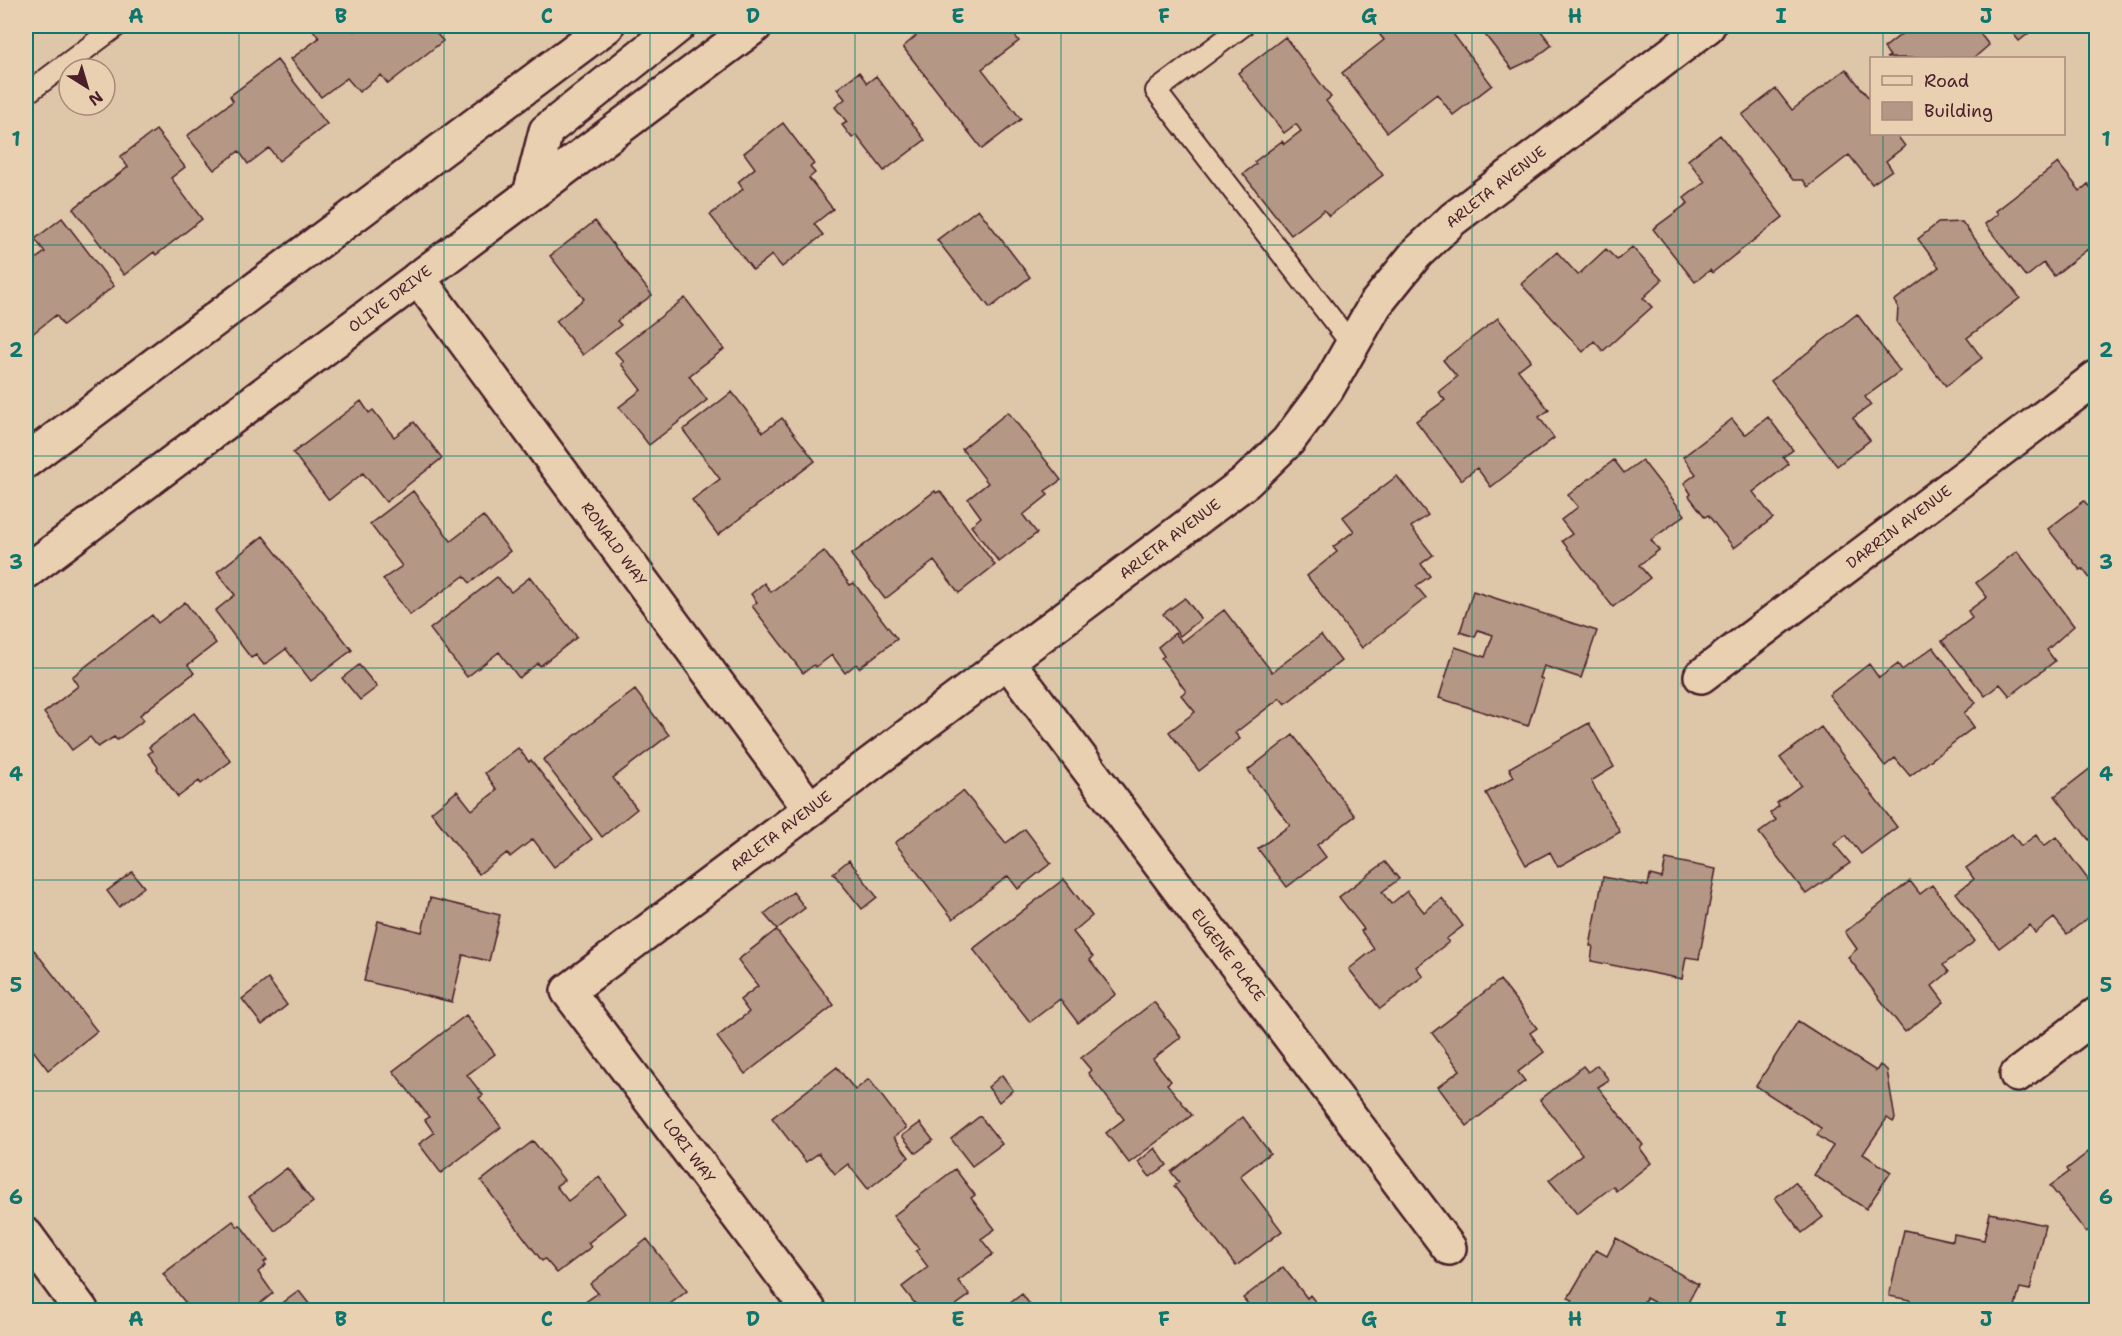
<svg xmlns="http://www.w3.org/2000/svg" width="2122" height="1336" font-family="'Shantell Sans',sans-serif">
	<rect width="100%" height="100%" fill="#dec6a8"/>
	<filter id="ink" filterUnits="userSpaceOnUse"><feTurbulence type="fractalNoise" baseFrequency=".0167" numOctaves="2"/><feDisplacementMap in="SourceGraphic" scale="12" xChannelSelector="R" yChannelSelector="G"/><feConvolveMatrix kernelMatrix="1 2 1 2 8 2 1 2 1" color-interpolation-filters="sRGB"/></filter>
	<g filter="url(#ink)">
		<path fill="#b49784" stroke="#4a1f2b" stroke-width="1.5" d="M 319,26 L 349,26 L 354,31 L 361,26 L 430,26 L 443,41 L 388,84 L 381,75 L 359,92 L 347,78 L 321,97 L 291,59 L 319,38 L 313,30 Z
			M 914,26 L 1013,26 L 1010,29 L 1019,41 L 982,69 L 1021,119 L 982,149 L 903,47 L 917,35 L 911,28 Z
			M 1383,26 L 1447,26 L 1492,85 L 1453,115 L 1437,94 L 1387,132 L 1342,73 L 1384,40 L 1376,30 Z
			M 1478,26 L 1537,26 L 1552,45 L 1535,58 L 1512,69 Z
			M 1912,26 L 1974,26 L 1989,45 L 1974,58 L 1886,58 L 1890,56 L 1884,48 Z
			M 2007,26 L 2052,26 L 2043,32 L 2038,26 L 2019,41 Z
			M 1285,37 L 1331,97 L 1326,101 L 1383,175 L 1329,216 L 1324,210 L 1291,235 L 1243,174 L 1256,164 L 1254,162 L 1282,141 L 1284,144 L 1301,131 L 1296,124 L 1284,133 L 1238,73 Z
			M 277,60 L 327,124 L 279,161 L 269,148 L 248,164 L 239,151 L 214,170 L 187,136 L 233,101 L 230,96 Z
			M 1846,69 L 1872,102 L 1872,134 L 1896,134 L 1905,146 L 1886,161 L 1892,170 L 1872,184 L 1849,155 L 1808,187 L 1803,180 L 1793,180 L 1742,115 L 1776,89 L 1792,110 Z
			M 859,72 L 867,83 L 876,76 L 925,140 L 884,171 L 856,135 L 852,138 L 842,125 L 847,122 L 835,107 L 845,99 L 837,89 Z
			M 783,123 L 814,164 L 810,167 L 815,173 L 809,178 L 833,209 L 814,224 L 823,235 L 782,267 L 772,255 L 753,270 L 710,215 L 743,189 L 738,182 L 755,168 L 744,153 Z
			M 156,130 L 185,167 L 171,178 L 202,219 L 156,255 L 154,252 L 124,275 L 73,209 L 128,167 L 120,157 Z
			M 1720,135 L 1783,217 L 1712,273 L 1710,270 L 1695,282 L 1653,229 L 1688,203 L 1684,198 L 1705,182 L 1688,160 Z
			M 2058,163 L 2080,191 L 2088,184 L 2096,196 L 2096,261 L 2088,249 L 2054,276 L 2044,263 L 2026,277 L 1985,224 L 1998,214 L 1996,211 Z
			M 978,209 L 1030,277 L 990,308 L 937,240 Z
			M 62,218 L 114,286 L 63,325 L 56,315 L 31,335 L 28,330 L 26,332 L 26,266 L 45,252 L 35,239 Z
			M 595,221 L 652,295 L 617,321 L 621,325 L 583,355 L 556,321 L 584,299 L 550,256 Z
			M 1962,222 L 2020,298 L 1967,338 L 1982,358 L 1946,386 L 1897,323 L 1898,307 L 1894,301 L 1939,267 L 1918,239 L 1938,223 Z
			M 1632,247 L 1662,280 L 1643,298 L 1652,307 L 1603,351 L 1594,341 L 1583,352 L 1521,284 L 1557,252 L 1578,275 L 1606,249 L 1617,260 Z
			M 685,298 L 724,349 L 689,376 L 707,400 L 649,445 L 619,407 L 641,390 L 621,364 L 624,362 L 615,352 Z
			M 1857,314 L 1900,371 L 1865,397 L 1871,405 L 1853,418 L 1870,440 L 1837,466 L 1771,381 Z
			M 1498,318 L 1531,360 L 1518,370 L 1549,410 L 1539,417 L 1554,438 L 1491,487 L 1477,468 L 1461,480 L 1416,421 L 1445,400 L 1438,392 L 1457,377 L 1443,360 Z
			M 732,392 L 763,432 L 782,418 L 815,461 L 718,535 L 692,500 L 720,479 L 683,430 Z
			M 361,401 L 369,413 L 373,410 L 394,437 L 414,422 L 442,458 L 386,502 L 363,473 L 329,500 L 293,453 Z
			M 1008,412 L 1061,480 L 1045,491 L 1048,495 L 1023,515 L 1037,533 L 999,562 L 971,526 L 981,517 L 968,499 L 988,483 L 962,449 Z
			M 1768,417 L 1793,450 L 1783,457 L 1789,464 L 1753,492 L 1773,518 L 1734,548 L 1708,515 L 1705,517 L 1689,496 L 1691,494 L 1684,483 L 1696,474 L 1683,457 L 1732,419 L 1745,435 Z
			M 1614,460 L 1624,473 L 1642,460 L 1685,515 L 1651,540 L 1659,550 L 1639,565 L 1650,578 L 1613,607 L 1562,541 L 1572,534 L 1561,520 L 1578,507 L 1568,495 Z
			M 1397,476 L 1428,515 L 1411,527 L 1433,555 L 1421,564 L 1430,576 L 1416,586 L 1426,598 L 1362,648 L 1307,576 L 1337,552 L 1333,547 L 1354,531 L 1343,517 Z
			M 413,491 L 451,541 L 483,516 L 510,551 L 470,583 L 464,576 L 410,615 L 383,579 L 402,566 L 370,524 Z
			M 935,491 L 936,493 L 940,491 L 995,565 L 959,593 L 934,561 L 885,599 L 851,555 Z
			M 2084,501 L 2096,514 L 2096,587 L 2083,569 L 2080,570 L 2048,529 Z
			M 263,536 L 352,650 L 311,681 L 286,649 L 264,665 L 256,655 L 251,658 L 215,611 L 235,595 L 217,572 Z
			M 824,551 L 850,585 L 854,583 L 897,639 L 859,668 L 856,664 L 845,673 L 832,655 L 816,667 L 814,665 L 803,673 L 752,606 L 757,602 L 751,594 L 764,583 L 771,592 Z
			M 2017,551 L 2074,626 L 2047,650 L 2055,661 L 2010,696 L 2000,684 L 1985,696 L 1942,641 L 1972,618 L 1968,611 L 1987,597 L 1976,583 Z
			M 497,577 L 511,592 L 530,577 L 577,637 L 540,666 L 538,663 L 519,678 L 499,652 L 467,677 L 430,629 Z
			M 1473,591 L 1597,631 L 1581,678 L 1544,666 L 1540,678 L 1543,679 L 1528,726 L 1439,698 L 1455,647 L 1485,657 L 1493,635 L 1478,630 L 1475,637 L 1460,632 Z
			M 1185,598 L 1201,619 L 1180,636 L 1163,614 Z
			M 185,602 L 216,643 L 188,665 L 194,673 L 140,715 L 144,720 L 117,740 L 114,737 L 98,747 L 90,737 L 72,750 L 44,713 L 78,686 L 72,677 L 152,615 L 158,623 Z
			M 1224,610 L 1272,672 L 1321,635 L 1341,661 L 1285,704 L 1280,698 L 1235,733 L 1240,739 L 1199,771 L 1169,732 L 1195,712 L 1181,695 L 1186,691 L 1161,658 L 1164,656 L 1158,647 L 1175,633 L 1182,642 Z
			M 1933,647 L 1976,703 L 1964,713 L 1974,727 L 1910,776 L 1895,758 L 1885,766 L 1829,695 L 1869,664 L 1879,678 L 1898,664 L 1902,670 Z
			M 359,665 L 377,687 L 360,700 L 342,678 Z
			M 635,690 L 669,735 L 613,778 L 637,809 L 602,837 L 543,760 Z
			M 194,713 L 231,761 L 201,784 L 199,781 L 178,797 L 157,769 L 158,767 L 148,754 L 152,751 L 149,747 Z
			M 1589,723 L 1614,767 L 1591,781 L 1620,832 L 1558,867 L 1550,852 L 1526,865 L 1486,793 L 1514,777 L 1509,768 Z
			M 1821,727 L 1897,827 L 1861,854 L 1846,835 L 1834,844 L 1850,863 L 1806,894 L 1759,833 L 1776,820 L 1770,813 L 1779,806 L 1777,803 L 1801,785 L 1780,758 Z
			M 1293,735 L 1355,816 L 1317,845 L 1326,857 L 1287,887 L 1258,849 L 1290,825 L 1248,770 Z
			M 518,748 L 529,762 L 531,760 L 592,839 L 554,867 L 533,839 L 510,857 L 507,853 L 479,874 L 431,812 L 457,791 L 472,810 L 497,790 L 485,773 Z
			M 2096,764 L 2096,849 L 2055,796 Z
			M 963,791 L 1006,843 L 1025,829 L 1051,863 L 1018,889 L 1008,876 L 953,919 L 895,843 Z
			M 2012,834 L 2021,846 L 2036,835 L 2044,846 L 2056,837 L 2096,890 L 2096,912 L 2067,934 L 2054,918 L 2035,933 L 2030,925 L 1999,948 L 1956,893 L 1974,879 L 1966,868 Z
			M 1666,859 L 1716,869 L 1699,959 L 1686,957 L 1682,979 L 1591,961 L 1593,946 L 1590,946 L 1603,877 L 1648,886 L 1650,875 L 1662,878 Z
			M 849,860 L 877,897 L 862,909 L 833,873 Z
			M 1385,862 L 1399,879 L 1382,892 L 1391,904 L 1407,891 L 1424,912 L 1442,898 L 1463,926 L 1446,939 L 1449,942 L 1416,967 L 1423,976 L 1380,1009 L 1349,969 L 1374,949 L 1361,931 L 1364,929 L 1339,897 Z
			M 132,872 L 144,887 L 119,907 L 107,891 Z
			M 1064,879 L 1092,916 L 1073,932 L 1093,957 L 1090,960 L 1116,994 L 1078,1023 L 1060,999 L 1030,1022 L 973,949 Z
			M 1910,881 L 1920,894 L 1932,885 L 1975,941 L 1943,965 L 1949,972 L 1932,986 L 1944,1002 L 1905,1032 L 1848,957 L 1857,949 L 1845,932 Z
			M 793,892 L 805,908 L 777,929 L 764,914 Z
			M 430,898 L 500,915 L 489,961 L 463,955 L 452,1002 L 364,981 L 378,921 L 422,932 Z
			M 776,930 L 834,1005 L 745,1074 L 717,1037 L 749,1012 L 740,1000 L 758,986 L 738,960 Z
			M 34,950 L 97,1031 L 48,1070 L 26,1041 L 26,957 Z
			M 268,979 L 287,1005 L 262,1025 L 242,999 Z
			M 1500,980 L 1537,1028 L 1530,1033 L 1544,1052 L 1518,1072 L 1525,1081 L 1467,1126 L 1438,1087 L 1460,1070 L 1432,1033 Z
			M 1154,1002 L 1181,1037 L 1153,1059 L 1171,1081 L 1167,1084 L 1192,1115 L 1129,1163 L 1106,1133 L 1124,1119 L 1088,1073 L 1091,1070 L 1081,1058 Z
			M 466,1015 L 495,1054 L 467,1075 L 483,1095 L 479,1098 L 501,1127 L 441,1173 L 419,1144 L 434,1133 L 425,1120 L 429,1117 L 393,1071 Z
			M 1798,1021 L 1876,1071 L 1880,1065 L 1887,1070 L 1895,1119 L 1893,1122 L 1887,1118 L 1863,1154 L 1891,1172 L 1866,1209 L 1814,1175 L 1833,1146 L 1817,1135 L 1821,1128 L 1756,1086 Z
			M 1597,1065 L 1609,1080 L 1598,1087 L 1643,1145 L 1640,1148 L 1651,1163 L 1616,1191 L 1613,1186 L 1577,1214 L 1549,1180 L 1582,1154 L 1540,1100 L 1583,1066 L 1588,1072 Z
			M 837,1067 L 855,1090 L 869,1079 L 906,1128 L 894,1137 L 909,1157 L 868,1189 L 848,1164 L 835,1174 L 819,1153 L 806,1162 L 772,1118 Z
			M 1002,1075 L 1013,1090 L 999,1102 L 988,1087 Z
			M 980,1116 L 1002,1144 L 972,1166 L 951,1139 Z
			M 1243,1117 L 1270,1153 L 1240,1176 L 1282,1231 L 1236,1266 L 1174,1186 L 1179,1182 L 1171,1172 Z
			M 920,1123 L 933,1140 L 916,1153 L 902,1136 Z
			M 533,1141 L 564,1180 L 556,1186 L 568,1201 L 599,1177 L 626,1213 L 588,1243 L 591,1247 L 557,1273 L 545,1259 L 542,1261 L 481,1181 Z
			M 2096,1146 L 2096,1225 L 2086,1232 L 2050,1186 L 2069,1172 L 2067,1169 Z
			M 1155,1148 L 1167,1165 L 1150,1177 L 1138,1162 Z
			M 287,1168 L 313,1202 L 275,1231 L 249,1197 Z
			M 955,1169 L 975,1195 L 971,1198 L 995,1229 L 981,1239 L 993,1254 L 958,1281 L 970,1295 L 949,1310 L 920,1310 L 902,1287 L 928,1267 L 916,1251 L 919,1249 L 893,1216 Z
			M 1795,1182 L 1823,1217 L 1802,1233 L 1775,1198 Z
			M 1990,1213 L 2045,1225 L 2030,1290 L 2020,1288 L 2014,1310 L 1908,1310 L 1910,1300 L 1889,1296 L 1904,1230 L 1953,1241 L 1954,1234 L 1984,1240 Z
			M 233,1221 L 238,1227 L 240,1225 L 267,1260 L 264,1262 L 266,1265 L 258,1272 L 273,1293 L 252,1310 L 191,1310 L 163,1274 Z
			M 1616,1238 L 1698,1284 L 1684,1310 L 1669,1310 L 1646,1298 L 1639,1310 L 1567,1310 L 1573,1300 L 1568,1298 L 1596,1250 L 1607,1256 Z
			M 647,1239 L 687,1291 L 666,1307 L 669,1310 L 574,1310 L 598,1293 L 590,1284 Z
			M 1283,1267 L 1307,1298 L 1310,1295 L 1322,1310 L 1253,1310 L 1243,1298 Z
			M 299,1291 L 314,1310 L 273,1310 Z
			M 1022,1294 L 1034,1310 L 1001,1310 Z"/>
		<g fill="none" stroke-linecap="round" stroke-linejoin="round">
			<defs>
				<path id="lane" d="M 1243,26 L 1156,91 L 1352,345
					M 26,94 L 117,26"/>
				<path id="street" d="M 418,278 L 810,809
					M 1008,662 L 1449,1248
					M 1701,676 L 2096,378
					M 2017,1075 L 2096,1015
					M 26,1235 L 81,1310
					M 809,1310 L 568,991 L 1247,481 L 1288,441 L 1327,389 L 1375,305 L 1416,254 L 1453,219 L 1708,26"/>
				<path id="secondary" d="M 530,194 L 546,131 L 678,26
					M 26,461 L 607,26
					M 26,572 L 755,26"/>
			</defs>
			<use href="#lane" stroke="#4a1f2b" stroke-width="24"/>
			<use href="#street" stroke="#4a1f2b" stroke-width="38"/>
			<use href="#secondary" stroke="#4a1f2b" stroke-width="38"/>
			<use href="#lane" stroke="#e8d0b0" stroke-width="20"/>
			<use href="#street" stroke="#e8d0b0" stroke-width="33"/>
			<use href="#secondary" stroke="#e8d0b0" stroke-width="33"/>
		</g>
	</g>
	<path fill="none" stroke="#0f766e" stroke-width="1.5" stroke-opacity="0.55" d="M 239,26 L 239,1310M 444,26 L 444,1310M 650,26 L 650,1310M 855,26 L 855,1310M 1061,26 L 1061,1310M 1267,26 L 1267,1310M 1472,26 L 1472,1310M 1678,26 L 1678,1310M 1883,26 L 1883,58M 1883,134 L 1883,1310M 26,245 L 2096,245M 26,456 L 2096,456M 26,668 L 2096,668M 26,880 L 2096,880M 26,1091 L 2096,1091"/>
	<g text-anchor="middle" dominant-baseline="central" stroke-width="4.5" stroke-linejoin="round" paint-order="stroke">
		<g font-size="15" fill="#4a1f2b" stroke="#e8d0b0">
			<text transform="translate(1496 187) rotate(-38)">ARLETA AVENUE</text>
			<text transform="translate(390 299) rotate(-37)">OLIVE DRIVE</text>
			<text transform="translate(1899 527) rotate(-37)">DARRIN AVENUE</text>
			<text transform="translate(1170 539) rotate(-37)">ARLETA AVENUE</text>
			<text transform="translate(614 544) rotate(54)">RONALD WAY</text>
			<text transform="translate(781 831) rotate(-37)">ARLETA AVENUE</text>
			<text transform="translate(1228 955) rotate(53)">EUGENE PLACE</text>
			<text transform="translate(689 1151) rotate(53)">LORI WAY</text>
		</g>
	</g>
	<rect width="2122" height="1336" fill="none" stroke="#e8d0b0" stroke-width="66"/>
	<rect x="1870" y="57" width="195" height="78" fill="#e8d0b0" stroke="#a9897b" stroke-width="1.5"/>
	<rect x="1882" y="76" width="30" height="9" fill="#e8d0b0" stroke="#a9897b" stroke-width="1.5"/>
	<text x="1924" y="87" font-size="18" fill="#4a1f2b">Road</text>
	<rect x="1882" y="102" width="30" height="18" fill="#b49784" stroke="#a9897b" stroke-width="1.5"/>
	<text x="1924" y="117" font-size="18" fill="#4a1f2b">Building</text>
	<g transform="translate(87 87) rotate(143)"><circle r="28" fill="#e8d0b0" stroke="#a9897b" stroke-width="1.5"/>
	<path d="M0-4.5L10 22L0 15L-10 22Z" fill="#4a1f2b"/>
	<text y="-9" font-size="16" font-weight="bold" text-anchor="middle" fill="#4a1f2b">N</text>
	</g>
	<rect x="33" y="33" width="2056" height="1270" fill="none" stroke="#0f766e" stroke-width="2"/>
	<g font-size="20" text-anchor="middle" font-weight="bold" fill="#0f766e">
		<text x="136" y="23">A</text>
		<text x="341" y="23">B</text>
		<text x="547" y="23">C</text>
		<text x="753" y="23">D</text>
		<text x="958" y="23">E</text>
		<text x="1164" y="23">F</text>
		<text x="1369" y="23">G</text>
		<text x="1575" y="23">H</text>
		<text x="1781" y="23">I</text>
		<text x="1986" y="23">J</text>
		<text x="16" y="146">1</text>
		<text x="2106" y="146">1</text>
		<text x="16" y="357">2</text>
		<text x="2106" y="357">2</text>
		<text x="16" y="569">3</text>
		<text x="2106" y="569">3</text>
		<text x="16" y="781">4</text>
		<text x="2106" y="781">4</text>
		<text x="16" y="992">5</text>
		<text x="2106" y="992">5</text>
		<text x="16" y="1204">6</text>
		<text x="2106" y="1204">6</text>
		<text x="136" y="1326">A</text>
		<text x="341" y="1326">B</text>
		<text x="547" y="1326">C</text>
		<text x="753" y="1326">D</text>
		<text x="958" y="1326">E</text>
		<text x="1164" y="1326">F</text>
		<text x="1369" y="1326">G</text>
		<text x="1575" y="1326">H</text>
		<text x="1781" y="1326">I</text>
		<text x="1986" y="1326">J</text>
	</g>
</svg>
